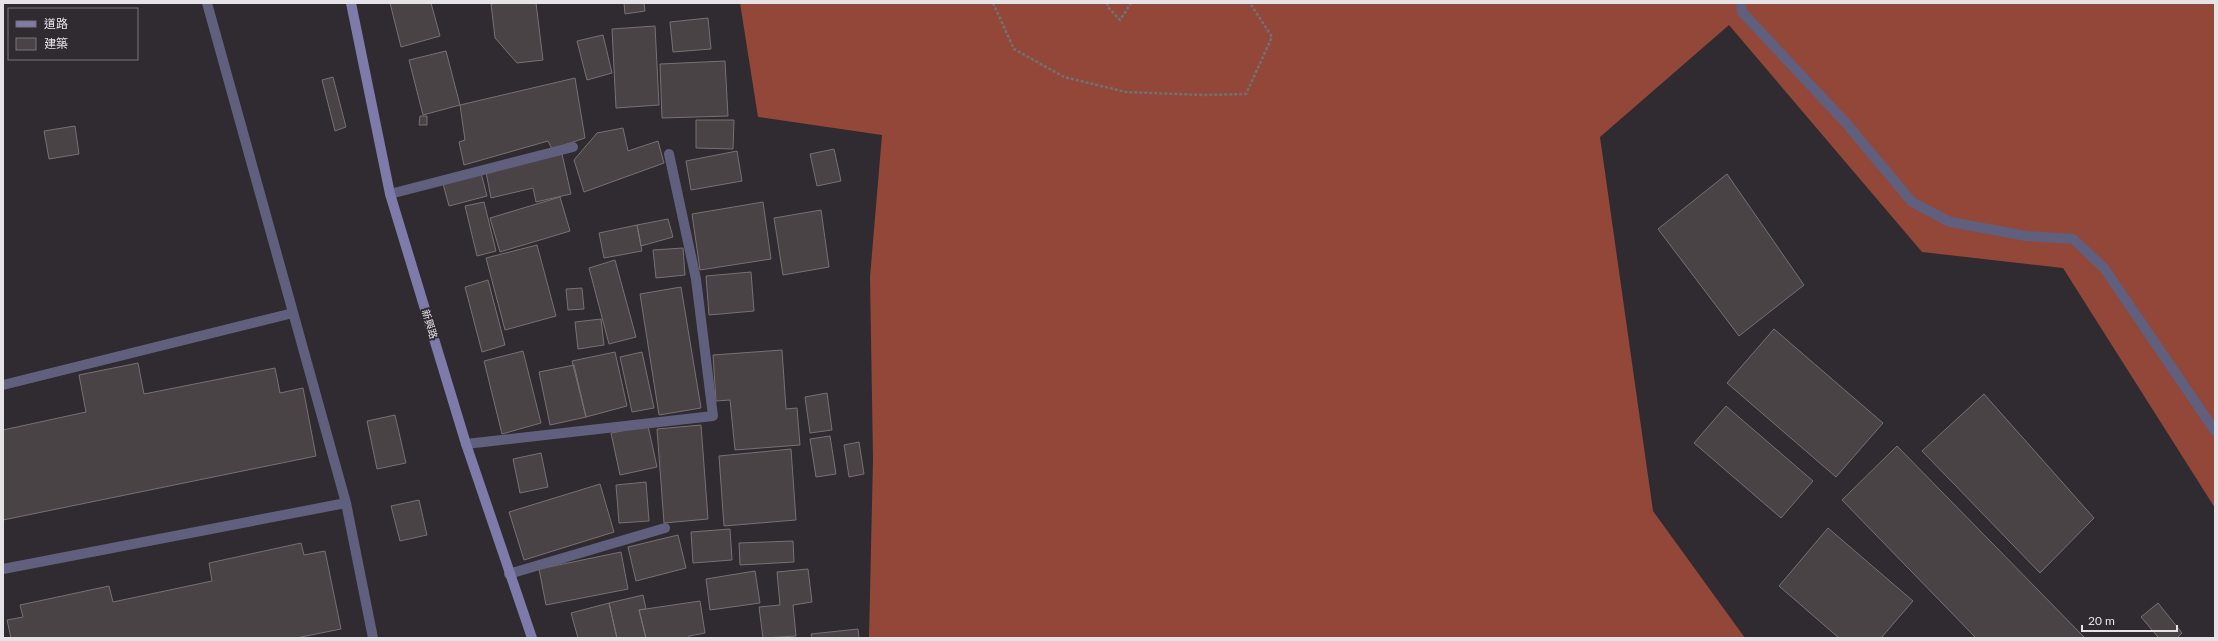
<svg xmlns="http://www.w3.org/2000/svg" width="2218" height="641" font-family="Lato,'Noto Sans TC',sans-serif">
	<rect width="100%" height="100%" fill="#2f2b30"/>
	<path fill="#934739" d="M 740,3 L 2215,3 L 2215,508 L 2063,268 L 1922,252 L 1729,25 L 1600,137 L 1653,511 L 1745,638 L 869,638 L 873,459 L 870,277 L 882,135 L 758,117 Z"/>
	<path fill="#4a4345" stroke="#787073" d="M 390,3 L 431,3 L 440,36 L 401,47 Z
		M 499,3 L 536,3 L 543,60 L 517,63 L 495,38 L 491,4 Z
		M 624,3 L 644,3 L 645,11 L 625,14 Z
		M 708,18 L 711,49 L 673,52 L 670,22 Z
		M 655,26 L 659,105 L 616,108 L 612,29 Z
		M 603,35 L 612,73 L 587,80 L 577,41 Z
		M 446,51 L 460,105 L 423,115 L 409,60 Z
		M 725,61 L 728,116 L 662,118 L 660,64 Z
		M 333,77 L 346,127 L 335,131 L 322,80 Z
		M 575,78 L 585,138 L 552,149 L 548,141 L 464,165 L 459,142 L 465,140 L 460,105 Z
		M 420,116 L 427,116 L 427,125 L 419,125 Z
		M 696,120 L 734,120 L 733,149 L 696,148 Z
		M 75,126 L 79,154 L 49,159 L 44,131 Z
		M 623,128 L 628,151 L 658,141 L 664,163 L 584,192 L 574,160 L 597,133 Z
		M 834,149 L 841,181 L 817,186 L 810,154 Z
		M 737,151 L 742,181 L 691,190 L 686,161 Z
		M 562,154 L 571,194 L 536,202 L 533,188 L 491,198 L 486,172 Z
		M 480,169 L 487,196 L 449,206 L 442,180 Z
		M 1727,174 L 1804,285 L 1739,336 L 1658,229 Z
		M 560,197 L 570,231 L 500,252 L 490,218 Z
		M 484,202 L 496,251 L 477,256 L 465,206 Z
		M 763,202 L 771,259 L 700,270 L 692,214 Z
		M 821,210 L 829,267 L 783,275 L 774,218 Z
		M 668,219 L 673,237 L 641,246 L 637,225 Z
		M 637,225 L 642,251 L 604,258 L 599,233 Z
		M 537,245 L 556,316 L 505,330 L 486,258 Z
		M 683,248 L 685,275 L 656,278 L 653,250 Z
		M 615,260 L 636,337 L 609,344 L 589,268 Z
		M 751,272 L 754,311 L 709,315 L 706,276 Z
		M 488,280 L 505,345 L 482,352 L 465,287 Z
		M 681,287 L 701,408 L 659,415 L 640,294 Z
		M 582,288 L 584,309 L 568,310 L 566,289 Z
		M 601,319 L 604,345 L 578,349 L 575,322 Z
		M 1774,329 L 1883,423 L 1836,477 L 1727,383 Z
		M 782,350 L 786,409 L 797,408 L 800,445 L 735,450 L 730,400 L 716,401 L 713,355 Z
		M 523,351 L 541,423 L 502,434 L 484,361 Z
		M 615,352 L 627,406 L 586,417 L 572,361 Z
		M 642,352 L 654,408 L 632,412 L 620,357 Z
		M 138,363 L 144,394 L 275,368 L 280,393 L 303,388 L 316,456 L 3,520 L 3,430 L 86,412 L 79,375 Z
		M 574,365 L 586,417 L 550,425 L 539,372 Z
		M 827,393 L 832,430 L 810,433 L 805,397 Z
		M 1984,394 L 2094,518 L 2040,573 L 1922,451 Z
		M 1726,406 L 1813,481 L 1781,518 L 1694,443 Z
		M 395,415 L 406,463 L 377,469 L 367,421 Z
		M 701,425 L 708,519 L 664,523 L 657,429 Z
		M 648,426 L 657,467 L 620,475 L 611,433 Z
		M 830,436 L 836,474 L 816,477 L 810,439 Z
		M 859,442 L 864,474 L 849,477 L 844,445 Z
		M 1897,446 L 2085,638 L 1976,638 L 1842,500 Z
		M 791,449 L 796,520 L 724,526 L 719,456 Z
		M 541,453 L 548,487 L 520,493 L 513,459 Z
		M 646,482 L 649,521 L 619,523 L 616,485 Z
		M 600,484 L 614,532 L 524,560 L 509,512 Z
		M 419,500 L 427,535 L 400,541 L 391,506 Z
		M 1828,528 L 1913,601 L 1881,638 L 1839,638 L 1779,586 Z
		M 730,529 L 732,560 L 693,563 L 691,532 Z
		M 678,535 L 686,568 L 636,581 L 628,547 Z
		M 793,541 L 794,562 L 740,565 L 739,543 Z
		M 301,543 L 304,555 L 325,551 L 341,629 L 296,638 L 11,638 L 7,620 L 23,617 L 20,605 L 109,586 L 113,602 L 212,581 L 209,563 Z
		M 621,552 L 628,589 L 546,605 L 539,569 Z
		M 808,569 L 812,602 L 793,605 L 796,636 L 763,638 L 759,607 L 780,605 L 777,572 Z
		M 755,571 L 760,603 L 710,610 L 706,579 Z
		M 643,595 L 646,609 L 639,610 L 646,638 L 617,638 L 609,603 Z
		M 700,601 L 705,633 L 689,636 L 689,638 L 646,638 L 639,610 Z
		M 609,603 L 617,638 L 578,638 L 571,613 Z
		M 2158,603 L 2182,633 L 2177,638 L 2157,638 L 2158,637 L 2141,617 Z
		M 858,629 L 859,638 L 812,638 L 811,634 Z"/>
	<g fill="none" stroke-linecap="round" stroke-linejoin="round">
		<path stroke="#737074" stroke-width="2.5" stroke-dasharray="3 2" stroke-linecap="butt" d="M 993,3 L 1014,49 L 1064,77 L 1126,92 L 1204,95 L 1246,94 L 1272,37 L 1250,3
			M 1108,3 L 1107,6 L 1120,20 L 1131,3"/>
		<path stroke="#605f7d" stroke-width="10" d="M 207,3 L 346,503 L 373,638
			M 1741,3 L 1742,12 L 1845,122 L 1912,202 L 1950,222 L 2026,236 L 2073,239 L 2104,268 L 2215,431
			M 390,194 L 573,147
			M 3,385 L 293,313
			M 466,444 L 713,416 L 696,279 L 669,154
			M 3,569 L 346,503
			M 509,574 L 665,528"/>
		<path stroke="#7e7baa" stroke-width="10" d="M 351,3 L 390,194 L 466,444 L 532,638"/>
	</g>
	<g text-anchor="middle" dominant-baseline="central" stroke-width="4" stroke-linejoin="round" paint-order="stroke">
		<g font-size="10" fill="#e6e3e6" stroke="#2f2b30">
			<text transform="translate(430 324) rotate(73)">新興路</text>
		</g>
	</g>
	<rect width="2218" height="641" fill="none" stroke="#e6e3e6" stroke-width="8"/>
	<rect x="8" y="8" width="130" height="52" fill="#2f2b30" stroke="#787579"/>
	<rect x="16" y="21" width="20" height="6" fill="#7e7baa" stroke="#787579"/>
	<text x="44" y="28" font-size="12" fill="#e6e3e6">道路</text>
	<rect x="16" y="38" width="20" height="12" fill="#4a4345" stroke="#787579"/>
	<text x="44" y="48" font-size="12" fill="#e6e3e6">建築</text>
	<path d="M2082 625v6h95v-6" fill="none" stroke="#e6e3e6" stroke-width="2"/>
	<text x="2088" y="625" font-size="12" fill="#e6e3e6" stroke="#2f2b30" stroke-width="3" paint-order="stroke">20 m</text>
</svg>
